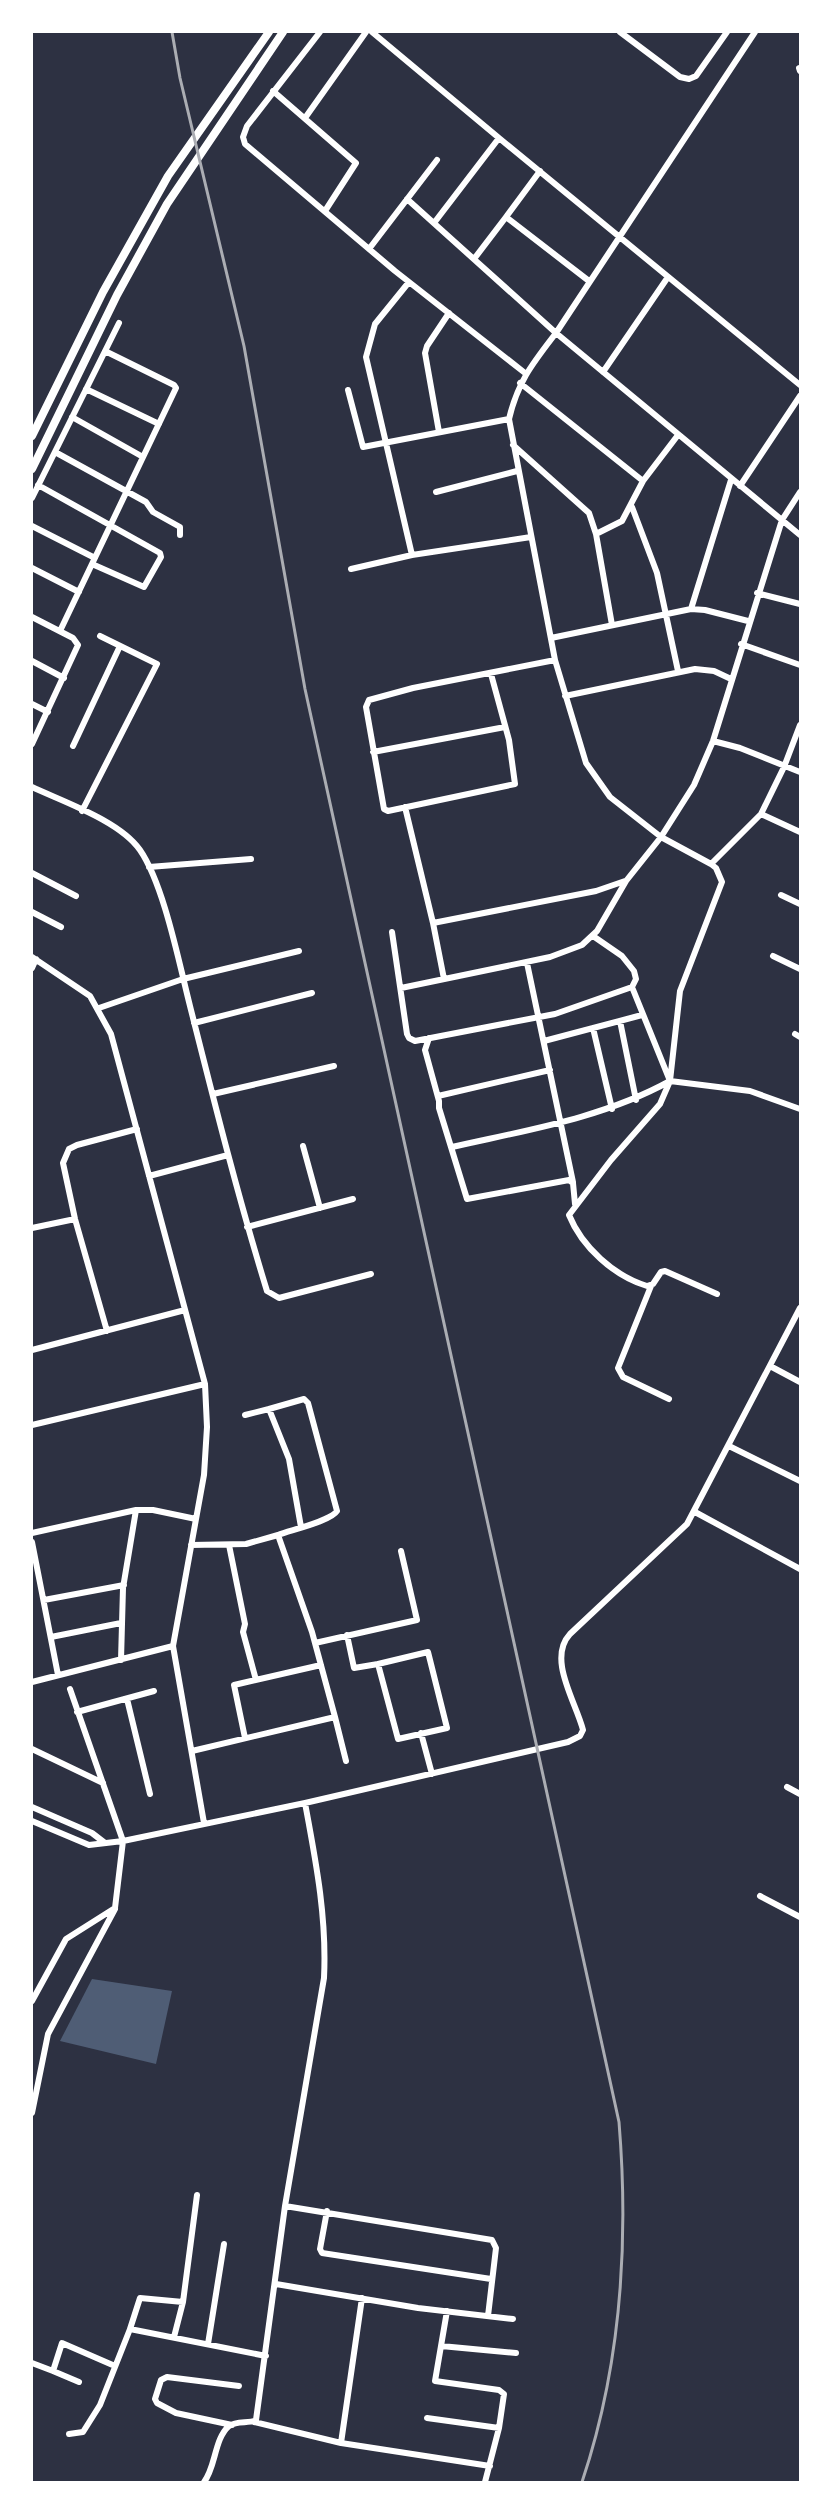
<svg xmlns="http://www.w3.org/2000/svg" width="832" height="2514" font-family="'PT Sans',sans-serif">
	<rect width="100%" height="100%" fill="#2d3142"/>
	<path fill="#4f5d75" d="M 92,1979 L 172,1991 L 156,2064 L 60,2041 Z"/>
	<g fill="none" stroke-linecap="round" stroke-linejoin="round">
		<path stroke="#fff" stroke-width="6" d="M 320,32 L 247,126 L 243,137 L 245,144 L 395,271 L 525,373
			M 372,32 L 499,138 L 434,223
			M 620,32 L 680,77 L 689,79 L 696,76 L 727,32
			M 755,32 L 556,333 C 533,363 518,381 509,419 L 555,660 L 586,763 L 610,797 L 661,837 L 711,864 L 716,868 L 722,882 L 680,991 L 670,1081 L 750,1091 L 800,1109
			M 799,68 L 800,71
			M 273,91 L 356,163 L 325,211
			M 305,118 L 366,32
			M 499,138 L 800,385
			M 540,171 L 506,217 L 589,281
			M 407,199 L 556,333 L 800,535
			M 369,249 L 437,160
			M 474,259 L 506,217
			M 409,282 L 375,324 L 366,357 L 412,555 L 531,537
			M 603,372 L 668,277
			M 520,383 L 643,481 L 678,435
			M 86,389 L 159,424
			M 348,390 L 363,447 L 509,419
			M 72,417 L 143,457
			M 439,432 L 425,353 L 427,346 L 449,313
			M 513,445 L 589,513 L 596,534 L 612,625
			M 55,452 L 146,502 L 153,512 L 180,527 L 180,535
			M 38,485 L 160,553 L 161,557 L 144,587 L 92,564
			M 740,486 L 800,396
			M 436,492 L 517,471
			M 32,498 L 119,323
			M 632,507 L 657,573 L 678,671
			M 32,526 L 95,558
			M 596,534 L 622,521 L 643,481
			M 32,568 L 79,592
			M 351,569 L 412,555
			M 757,593 L 800,604
			M 691,609 L 731,480
			M 32,617 L 73,638 L 78,645 L 32,744
			M 60,631 L 176,388 L 174,385 L 105,351
			M 551,638 L 691,609 L 705,610 L 748,621
			M 741,644 L 800,665
			M 32,661 L 64,678
			M 491,674 L 509,740 L 515,784 L 388,811 L 384,809 L 366,707 L 369,700 L 413,688 L 555,660
			M 565,696 L 695,669 L 714,671 L 731,679
			M 32,704 L 48,712
			M 713,741 L 740,748 L 800,772
			M 73,746 L 120,646
			M 373,752 L 505,727
			M 32,787 C 64,802 120,821 140,850 C 164,885 179,963 190,1006 C 214,1101 238,1197 267,1291 L 279,1298 L 371,1274
			M 405,807 L 433,923 L 596,891 L 625,881
			M 82,811 L 157,664 L 100,636
			M 761,814 L 784,767 L 800,725
			M 711,864 L 761,814 L 800,832
			M 149,867 L 251,859
			M 32,873 L 76,896
			M 781,895 L 800,904
			M 32,912 L 61,927
			M 433,923 L 444,979
			M 392,932 L 407,1034 L 409,1038 L 415,1041 L 555,1014 L 632,987 L 636,979 L 634,971 L 622,956 L 593,936
			M 773,956 L 800,969
			M 32,957 L 90,996 L 111,1034 L 205,1384 L 207,1427 L 204,1475 L 173,1646 L 204,1823
			M 527,963 L 573,1182
			M 32,968 L 36,959
			M 632,987 L 670,1081 L 660,1104 L 611,1160 L 569,1215 C 582,1247 614,1276 647,1286 L 653,1284 L 661,1272 L 665,1271 L 717,1294
			M 401,988 L 550,957 L 582,945 L 597,931 L 626,881 L 661,837 L 694,785 L 713,741 L 782,520 L 800,492
			M 99,1008 L 183,979 L 299,951
			M 620,1021 L 636,1100
			M 194,1023 L 312,993
			M 593,1028 L 612,1109
			M 795,1034 L 800,1037
			M 429,1038 L 425,1050 L 439,1101 L 439,1108 L 467,1199 L 569,1180 L 573,1183 L 575,1204
			M 544,1041 L 642,1015
			M 213,1094 L 334,1066
			M 438,1096 L 550,1070
			M 303,1146 L 320,1208
			M 452,1147 C 527,1130 603,1118 670,1081
			M 149,1176 L 228,1155
			M 247,1227 L 353,1199
			M 32,1228 L 75,1219
			M 651,1286 L 618,1368 L 623,1377 L 669,1399
			M 107,1331 L 75,1219 L 63,1163 L 69,1149 L 77,1145 L 137,1129
			M 32,1350 L 185,1310
			M 770,1366 L 800,1382
			M 245,1415 L 269,1409
			M 32,1425 L 205,1384
			M 729,1446 L 800,1481
			M 695,1512 L 800,1569
			M 32,1533 L 136,1510 L 153,1510 L 196,1519
			M 278,1535 C 291,1530 331,1521 337,1511 L 308,1403 L 304,1399 L 269,1409 L 289,1459 L 301,1527
			M 32,1542 L 58,1675
			M 191,1545 L 246,1544 L 278,1535 L 312,1632 L 335,1717 L 192,1751
			M 229,1545 L 245,1624 L 243,1632 L 256,1680
			M 44,1600 L 124,1585
			M 347,1635 L 354,1668 L 378,1664
			M 51,1637 L 121,1623
			M 315,1643 L 417,1620 L 401,1551
			M 428,1652 L 447,1728 L 398,1739 L 378,1664 Z
			M 121,1660 L 123,1588 L 136,1510
			M 32,1682 L 173,1646
			M 127,1699 L 150,1794
			M 77,1712 L 154,1691
			M 335,1717 L 346,1761
			M 421,1733 L 432,1774
			M 245,1738 L 234,1685 L 321,1665
			M 32,1749 L 103,1783
			M 787,1787 L 800,1794
			M 32,1807 L 92,1833 L 105,1843
			M 32,1821 L 89,1845 L 123,1841 L 305,1803 L 568,1742 L 580,1736 L 583,1730 C 576,1702 547,1659 570,1634 L 687,1524 L 800,1308
			M 760,1896 L 800,1917
			M 32,2001 L 66,1939 L 115,1908 L 123,1841 L 70,1689
			M 32,2113 L 48,2034 L 115,1909
			M 285,2206 L 492,2240 L 496,2248 L 488,2316
			M 327,2211 L 320,2249 L 322,2253 L 491,2279
			M 276,2284 L 418,2308 L 513,2319
			M 183,2302 L 197,2195
			M 447,2311 L 435,2381 L 499,2390 L 504,2394 L 499,2428 L 485,2482
			M 130,2329 L 140,2298 L 183,2302 L 174,2337
			M 208,2344 L 224,2244
			M 441,2346 L 516,2353
			M 32,2363 L 53,2371 L 62,2343 L 115,2366
			M 53,2371 L 79,2382
			M 427,2418 L 499,2428
			M 254,2422 L 341,2443 L 490,2466
			M 232,2425 L 176,2413 L 157,2403 L 155,2399 L 161,2380 L 167,2377 L 239,2386
			M 69,2434 L 83,2432 L 100,2405 L 130,2329 L 266,2356
			M 341,2443 L 362,2298
			M 204,2482 C 216,2467 214,2439 229,2426 C 237,2420 249,2424 256,2420 L 285,2206 L 324,1978 C 327,1918 316,1862 305,1803"/>
		<path stroke="#fff" stroke-width="8" d="M 32,436 L 103,292 L 168,176 L 269,32
			M 32,469 L 117,295 L 167,204 L 283,32"/>
		<path stroke="#abadb3" stroke-width="3" d="M 172,32 L 180,78 L 244,346 L 305,689 L 619,2122 C 629,2244 621,2366 582,2482"/>
	</g>
	<rect width="832" height="2514" fill="none" stroke="#ffffff" stroke-width="66"/>
</svg>
